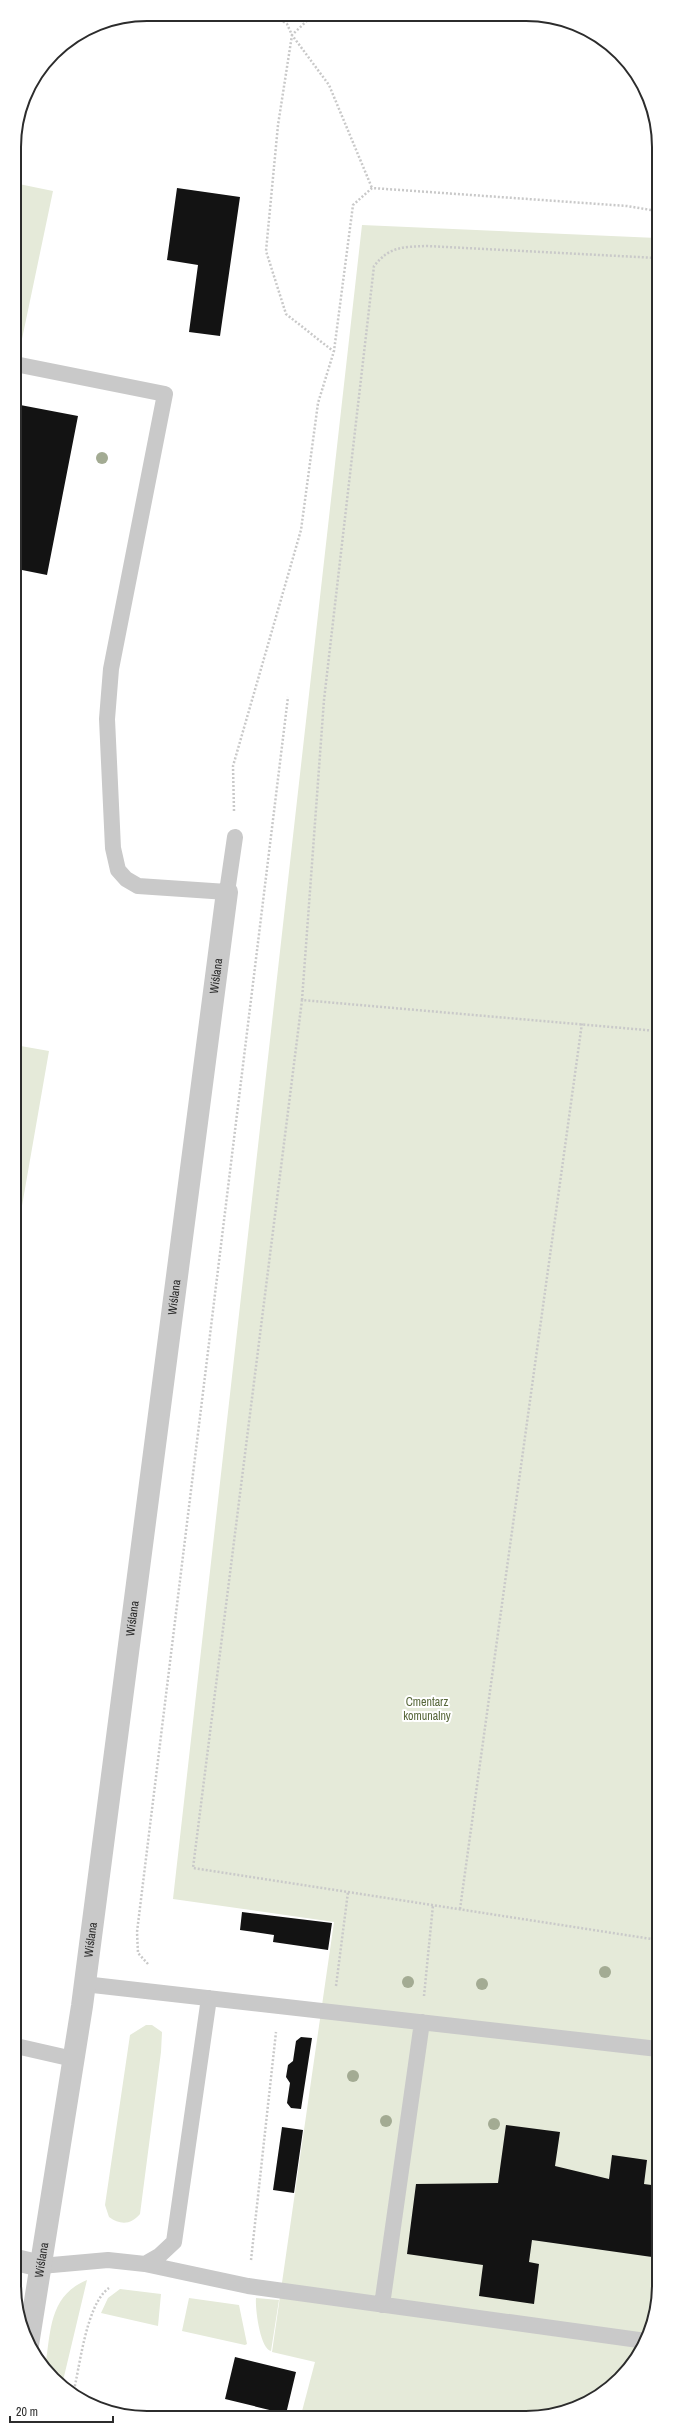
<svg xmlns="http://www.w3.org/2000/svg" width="673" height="2432" font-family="'Archivo Narrow',sans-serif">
	<rect width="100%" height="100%" fill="#fff"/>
	<path fill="#e5ead9" d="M 14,183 L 53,191 L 22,339 L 14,337 Z
		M 362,225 L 657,238 L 659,2293 L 649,2336 L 626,2373 L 592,2400 L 552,2415 L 301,2415 L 315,2362 L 272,2352 L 334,1922 L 173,1899 Z
		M 15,1045 L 49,1051 L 15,1246 Z
		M 146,2025 L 152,2025 L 162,2032 L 161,2052 L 140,2214 C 131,2225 120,2225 109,2217 L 105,2205 L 130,2035 Z
		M 87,2280 L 62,2385 L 53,2379 L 45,2368 C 51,2333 48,2296 87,2280 Z
		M 120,2289 L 161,2294 L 158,2326 L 101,2313 L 108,2298 Z
		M 189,2298 L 239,2305 L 247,2344 L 245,2345 L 182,2331 Z
		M 256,2298 L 279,2300 L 271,2351 C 260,2349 255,2308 256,2298 Z
		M 88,2404 L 138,2415 L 121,2415 Z"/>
	<path fill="#131313" d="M 177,188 L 240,197 L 220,336 L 189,332 L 198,265 L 167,260 Z
		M 15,404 L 78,416 L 47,575 L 17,569 L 15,577 Z
		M 242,1912 L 332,1923 L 328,1950 L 273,1942 L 274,1935 L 240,1930 Z
		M 301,2037 L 312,2038 L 301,2109 L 291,2108 L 287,2103 L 290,2083 L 286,2077 L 288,2065 L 293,2061 L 296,2041 Z
		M 506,2125 L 560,2132 L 555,2166 L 609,2179 L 612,2155 L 647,2160 L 644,2184 L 659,2186 L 659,2258 L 532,2240 L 529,2262 L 539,2264 L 534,2304 L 479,2296 L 483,2265 L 407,2254 L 416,2184 L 498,2183 Z
		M 282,2127 L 303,2130 L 294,2193 L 273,2190 Z
		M 235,2357 L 296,2372 L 286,2414 L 225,2399 Z"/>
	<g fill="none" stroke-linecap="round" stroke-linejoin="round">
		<path stroke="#c9c9c9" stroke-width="2.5" stroke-dasharray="2 2" stroke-linecap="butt" d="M 273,15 L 287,24 L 292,35 L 278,125 L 266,251 L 286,314 L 333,351
			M 313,15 L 292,35 L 329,85 L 372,188
			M 234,811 L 233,766 L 301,530 L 318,403 L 334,351 L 353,205 L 372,188 L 627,206 L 657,211
			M 302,1000 L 324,700 L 374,266 C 390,246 403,247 427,246 L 657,258
			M 657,1031 L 302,1000 L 193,1868 L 658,1940
			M 460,1909 L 582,1023
			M 148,1964 L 138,1953 L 137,1932 L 288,697
			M 336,1986 L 348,1892
			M 424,1996 L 433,1905
			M 251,2260 L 276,2032
			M 73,2394 C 80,2367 86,2304 109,2288"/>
		<path stroke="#c9c9c9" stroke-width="16" d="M 15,364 L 165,394 L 111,669 L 107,719 L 113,848 L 118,870 L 126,879 L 138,886 L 227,892 L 235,837
			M 84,1984 L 658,2049
			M 16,2046 L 73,2059
			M 145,2264 L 248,2286 L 646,2341
			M 41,2266 L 108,2260 L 145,2264 L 159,2256 L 174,2242 L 209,1998
			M 382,2305 L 422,2022"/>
		<g stroke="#c9c9c9" stroke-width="22">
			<path d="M 16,2260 L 41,2266"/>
			<path id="s1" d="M 28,2345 L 82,2006 L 227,892"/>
		</g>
	</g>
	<g fill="#a3ab93">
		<circle cx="102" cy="458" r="6"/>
		<circle cx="605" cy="1972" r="6"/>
		<circle cx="408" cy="1982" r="6"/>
		<circle cx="482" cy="1984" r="6"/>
		<circle cx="353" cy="2076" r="6"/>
		<circle cx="386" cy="2121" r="6"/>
		<circle cx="494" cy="2124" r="6"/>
	</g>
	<g text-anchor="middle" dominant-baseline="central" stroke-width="4" stroke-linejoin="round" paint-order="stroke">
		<g font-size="12" fill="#2c2c2c" stroke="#fff">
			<text stroke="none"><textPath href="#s1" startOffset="1382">Wiślana</textPath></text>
			<text stroke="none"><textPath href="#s1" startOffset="1058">Wiślana</textPath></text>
			<text stroke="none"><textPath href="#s1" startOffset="734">Wiślana</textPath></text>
			<text stroke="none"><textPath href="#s1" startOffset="410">Wiślana</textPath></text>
			<text stroke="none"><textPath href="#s1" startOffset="86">Wiślana</textPath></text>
		</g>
		<g font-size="12" fill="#57673a" stroke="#fff">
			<text x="427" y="1702">Cmentarz<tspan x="427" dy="14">komunalny</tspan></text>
		</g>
	</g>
	<path d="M0 0H673V2432H0ZM147 21H526A126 126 0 0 1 652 147V2285A126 126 0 0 1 526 2411H147A126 126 0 0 1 21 2285V147A126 126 0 0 1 147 21Z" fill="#fff" fill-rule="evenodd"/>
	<path fill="none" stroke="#2c2c2c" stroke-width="2" d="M147 21H526A126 126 0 0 1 652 147V2285A126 126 0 0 1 526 2411H147A126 126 0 0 1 21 2285V147A126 126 0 0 1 147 21Z"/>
	<path d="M10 2416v6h103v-6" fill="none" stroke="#2c2c2c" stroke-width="2"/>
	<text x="16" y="2416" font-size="12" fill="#2c2c2c" stroke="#ffffff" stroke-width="3" paint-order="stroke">20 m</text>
</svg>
